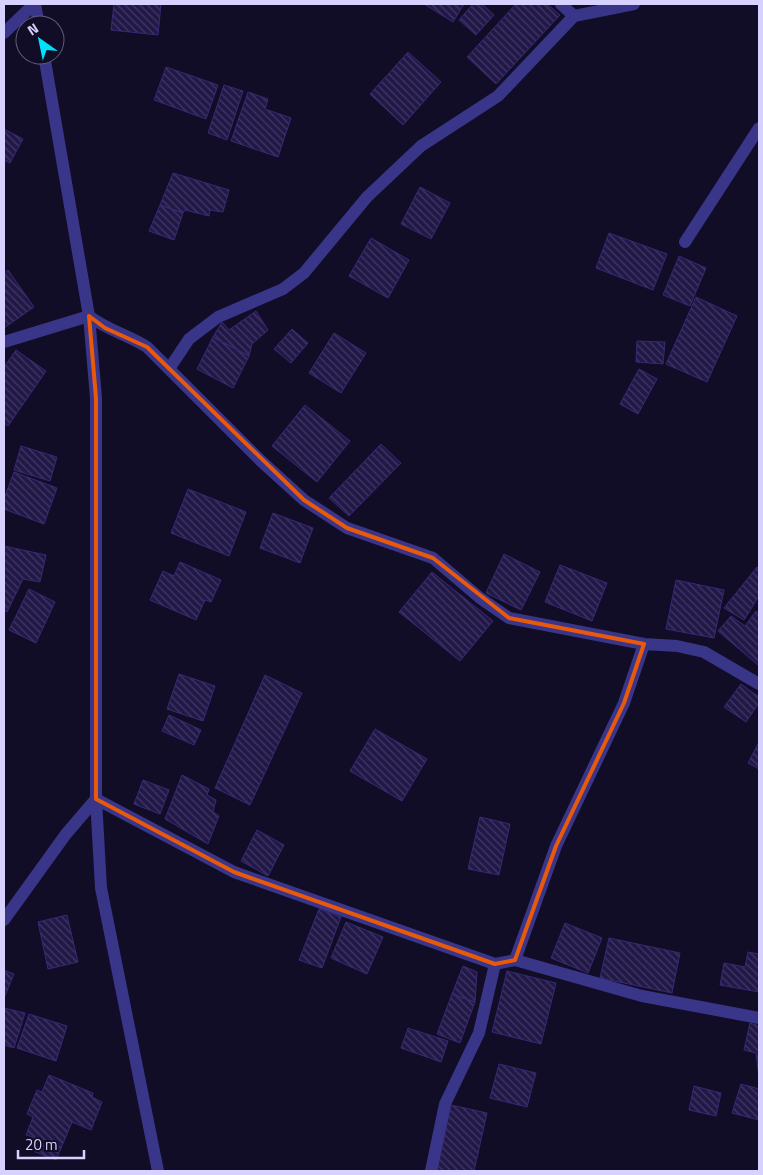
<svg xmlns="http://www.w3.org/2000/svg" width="763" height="1175" font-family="'Titillium Web',sans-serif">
	<defs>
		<pattern id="building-back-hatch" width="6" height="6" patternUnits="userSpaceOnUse" patternTransform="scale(1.25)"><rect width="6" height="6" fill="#221848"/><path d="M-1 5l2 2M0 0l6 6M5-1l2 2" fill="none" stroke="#413963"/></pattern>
	</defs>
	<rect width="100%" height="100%" fill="#110d26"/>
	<path fill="url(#building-back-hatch)" stroke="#382876" d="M 114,4 L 161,4 L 158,35 L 111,30 Z
		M 424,4 L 464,4 L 453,22 Z
		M 473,4 L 482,4 L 494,15 L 476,35 L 459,20 Z
		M 516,4 L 547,4 L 560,15 L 496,84 L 467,57 Z
		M 408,52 L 441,82 L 403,125 L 370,94 Z
		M 166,67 L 218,85 L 206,119 L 154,100 Z
		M 224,85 L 243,91 L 227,140 L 208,133 Z
		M 248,92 L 268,99 L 265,109 L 291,118 L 278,157 L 231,141 Z
		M 4,129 L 23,139 L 10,163 L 4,160 Z
		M 173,173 L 229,190 L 223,212 L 210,210 L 209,216 L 185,210 L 183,213 L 160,205 Z
		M 420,187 L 450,203 L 431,239 L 401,224 Z
		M 160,205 L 183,213 L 174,240 L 149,231 Z
		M 609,233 L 667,254 L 653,290 L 596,268 Z
		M 371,238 L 409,260 L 388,298 L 349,276 Z
		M 679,256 L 706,268 L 690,306 L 663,295 Z
		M 8,270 L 34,307 L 4,328 L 4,273 Z
		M 696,297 L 737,316 L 707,382 L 666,364 Z
		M 256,311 L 268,330 L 252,344 L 249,356 L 213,337 L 222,322 L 229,330 Z
		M 292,329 L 308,343 L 291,363 L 274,349 Z
		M 334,333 L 366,353 L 341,393 L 309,373 Z
		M 213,337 L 249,356 L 233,388 L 197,369 Z
		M 637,341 L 665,342 L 663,364 L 636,362 Z
		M 16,350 L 46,371 L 8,426 L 4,423 L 4,367 Z
		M 639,369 L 657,379 L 638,414 L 620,404 Z
		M 305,405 L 350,441 L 317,482 L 272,446 Z
		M 381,444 L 401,463 L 349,516 L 329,498 Z
		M 21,446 L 57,457 L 50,481 L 14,470 Z
		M 14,472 L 57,488 L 44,524 L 4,509 L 4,499 Z
		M 188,489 L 246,512 L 229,556 L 171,533 Z
		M 273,513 L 313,528 L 300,563 L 260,548 Z
		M 4,546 L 46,555 L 40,582 L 23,579 L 7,612 L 4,610 Z
		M 504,554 L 540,572 L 521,610 L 486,593 Z
		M 180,562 L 221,580 L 211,602 L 205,600 L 196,620 L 150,600 L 163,571 L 174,576 Z
		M 560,565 L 607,583 L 592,621 L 545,602 Z
		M 757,567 L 759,569 L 759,596 L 744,620 L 724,608 Z
		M 432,572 L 493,621 L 460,661 L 399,612 Z
		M 676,580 L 724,590 L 714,638 L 666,629 Z
		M 29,589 L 55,602 L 36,643 L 9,630 Z
		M 756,611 L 759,613 L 759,666 L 718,631 L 731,616 L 745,626 Z
		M 179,674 L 215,686 L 203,721 L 167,709 Z
		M 265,675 L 302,693 L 250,805 L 215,788 Z
		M 741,684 L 759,697 L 759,703 L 746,722 L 724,707 Z
		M 169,715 L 201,730 L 194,745 L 162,731 Z
		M 375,729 L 427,759 L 402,801 L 350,771 Z
		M 759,742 L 759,769 L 748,763 Z
		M 182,775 L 209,789 L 207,795 L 216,800 L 213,812 L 219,816 L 208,844 L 165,819 Z
		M 143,780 L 169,790 L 160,814 L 134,804 Z
		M 480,817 L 510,824 L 499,875 L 468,869 Z
		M 257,830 L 284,845 L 268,876 L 241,861 Z
		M 319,909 L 341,917 L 322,968 L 299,960 Z
		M 67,915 L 78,962 L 48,969 L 38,922 Z
		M 346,922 L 383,937 L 367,974 L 331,958 Z
		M 565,923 L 602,938 L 588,973 L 551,958 Z
		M 609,938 L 680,953 L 672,993 L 600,978 Z
		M 748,952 L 759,954 L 759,992 L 720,985 L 724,963 L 745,967 Z
		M 463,966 L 477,972 L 475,1002 L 452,994 Z
		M 4,970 L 14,974 L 4,998 Z
		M 507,971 L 556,983 L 541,1044 L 492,1032 Z
		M 452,994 L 475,1002 L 460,1043 L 437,1034 Z
		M 4,1008 L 25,1013 L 14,1048 L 4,1045 Z
		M 29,1014 L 67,1026 L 56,1061 L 17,1048 Z
		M 750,1023 L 759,1026 L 759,1077 L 756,1053 L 744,1050 Z
		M 408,1028 L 448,1041 L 441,1062 L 401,1048 Z
		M 499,1064 L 536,1073 L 527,1107 L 490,1098 Z
		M 49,1075 L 93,1093 L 92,1097 L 102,1102 L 91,1130 L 72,1122 L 56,1160 L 28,1149 L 33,1137 L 26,1135 L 33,1117 L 27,1114 L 37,1090 L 42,1092 Z
		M 741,1084 L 759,1089 L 759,1120 L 732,1113 Z
		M 694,1086 L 721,1093 L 716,1116 L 689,1110 Z
		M 451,1105 L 487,1113 L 474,1171 L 437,1171 Z"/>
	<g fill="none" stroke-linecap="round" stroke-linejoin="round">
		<path stroke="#393588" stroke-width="12" d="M 561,4 L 574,16
			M 4,33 L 34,4
			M 685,242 L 759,128
			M 4,342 L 89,316 C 107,330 128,335 147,347 L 261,461 L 304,500 L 347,528 L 433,558 L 480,598 L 509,618 L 644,644 L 677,646 L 704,652 L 759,684
			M 169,369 L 189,339 L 218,317 L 283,289 L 304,273 L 367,197 L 421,146 L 498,96 L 574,16 L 634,4
			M 4,920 L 66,834 L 96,799 L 234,872 L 495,964 L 515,960 L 642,996 L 759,1018
			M 515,960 L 556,846 L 624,703 L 644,644
			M 431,1171 L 445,1104 L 479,1033 L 495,964"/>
		<path stroke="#393588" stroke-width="12" d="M 35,4 L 39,25
			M 44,55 L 89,316 L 96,398 L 96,799 L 101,888 L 158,1171"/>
	</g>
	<path fill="none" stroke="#e8590c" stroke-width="4" stroke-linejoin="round" d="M 89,316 L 105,328 L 147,347 L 304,500 L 347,528 L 433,558 L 509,618 L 644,644 L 624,703 L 556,846 L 515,960 L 495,964 L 234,872 L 96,799 L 96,398 Z"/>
	<rect width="763" height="1175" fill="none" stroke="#d7d1ff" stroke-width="10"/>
	<g transform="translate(40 40) rotate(327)"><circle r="24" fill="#110d26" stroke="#605b7d"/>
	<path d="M0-4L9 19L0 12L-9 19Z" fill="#00e0fc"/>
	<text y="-8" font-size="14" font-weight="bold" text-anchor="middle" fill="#d7d1ff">N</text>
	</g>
	<path d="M18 1150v8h66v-8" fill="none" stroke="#d7d1ff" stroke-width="2.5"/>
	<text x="25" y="1150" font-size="15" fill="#d7d1ff" stroke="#110d26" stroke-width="4" paint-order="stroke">20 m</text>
</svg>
